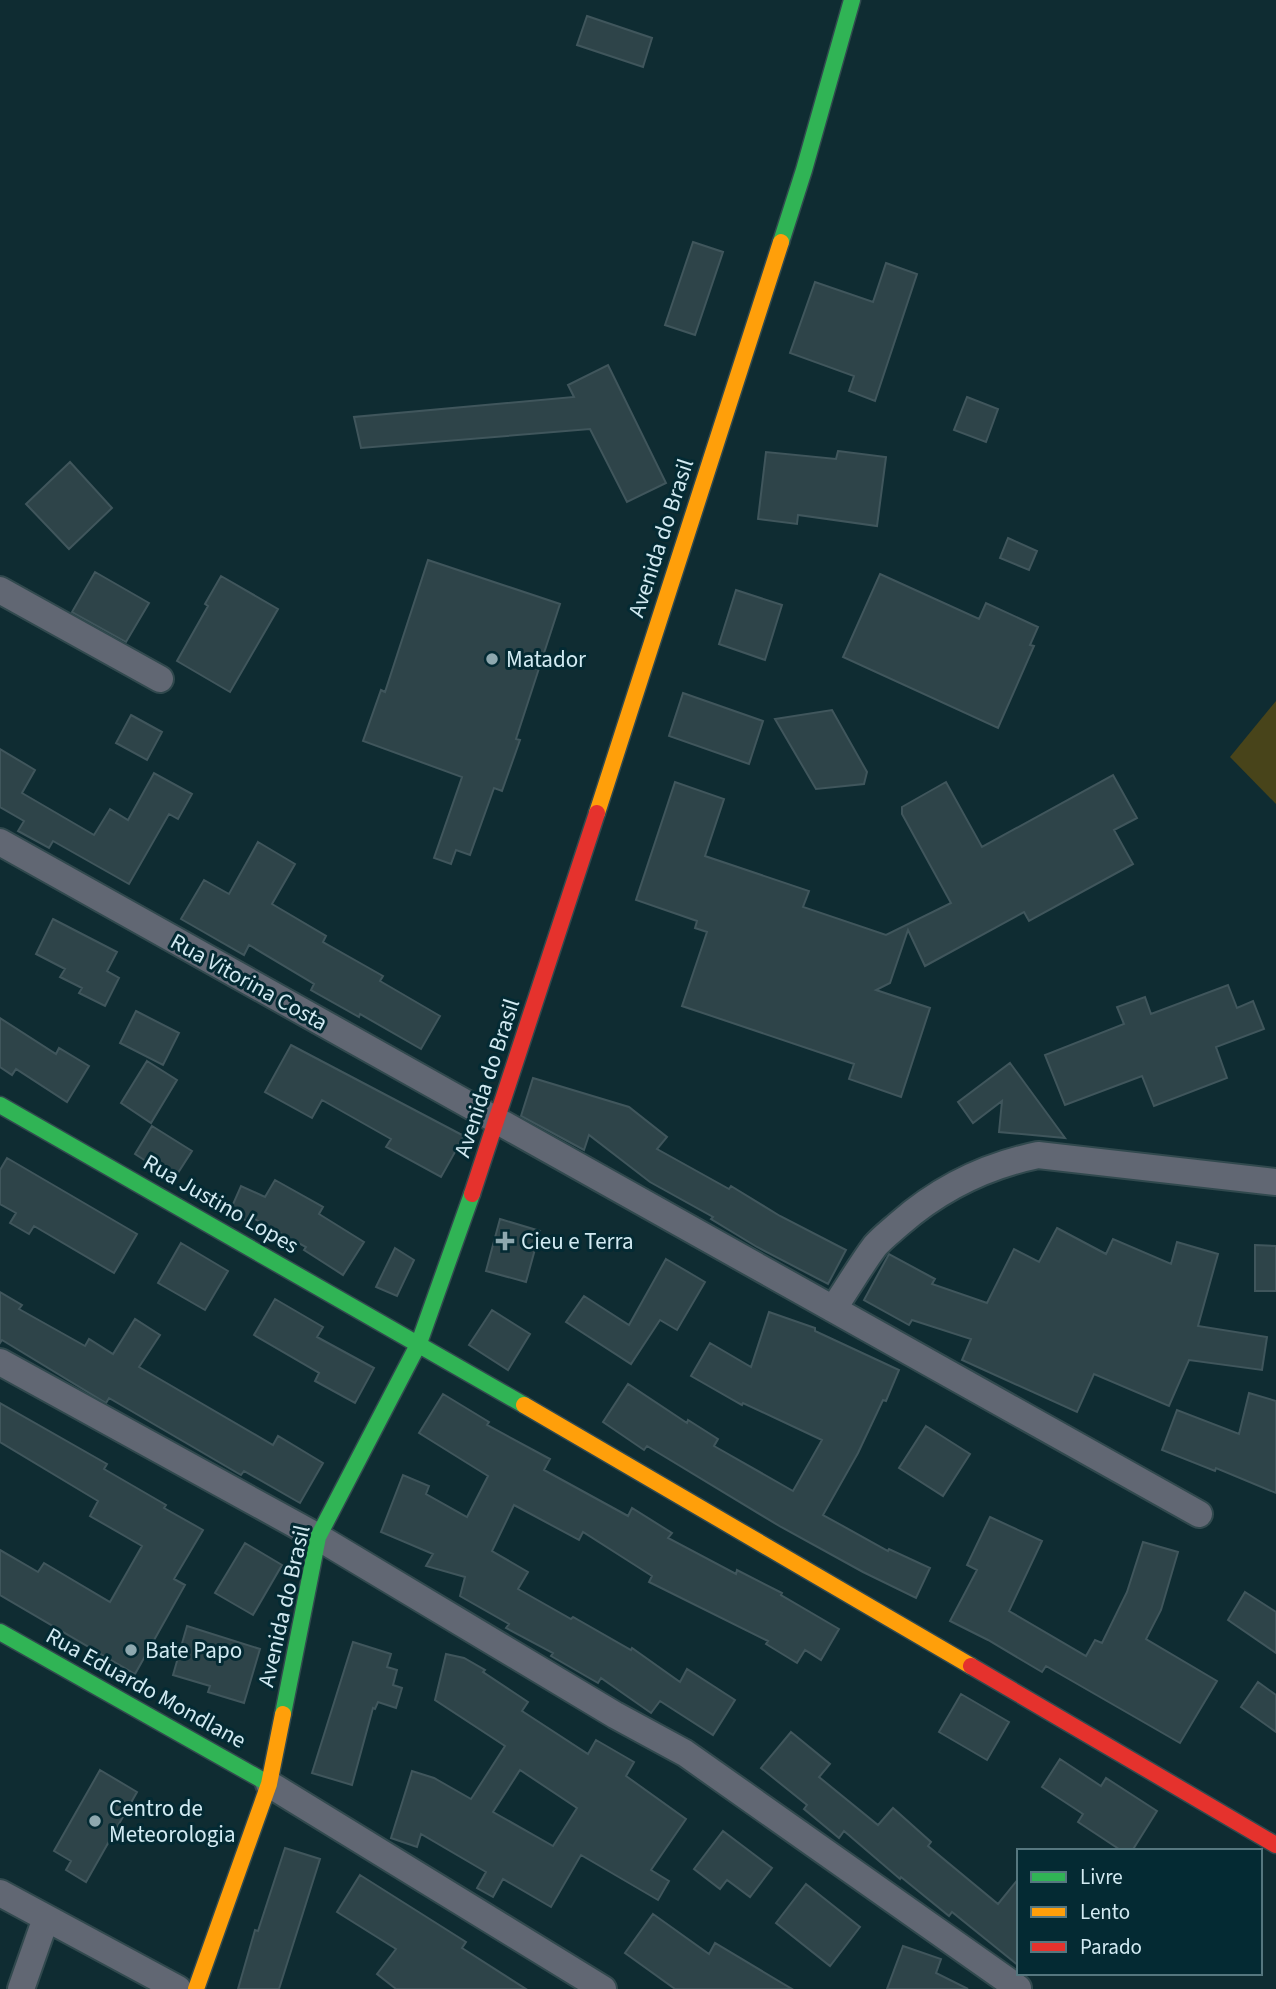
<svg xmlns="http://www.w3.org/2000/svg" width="1276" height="1989" font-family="'Source Sans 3',sans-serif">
	<rect width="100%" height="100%" fill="#0f2c32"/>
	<path fill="#48441a" d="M 1276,701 L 1276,804 L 1230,757 Z"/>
	<path fill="#2e4449" stroke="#40565c" stroke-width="2" fill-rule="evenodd" d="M 587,16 L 652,38 L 643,67 L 577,45 Z
		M 693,242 L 723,252 L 695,335 L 665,325 Z
		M 886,263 L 917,274 L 875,401 L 849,391 L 854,376 L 790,353 L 815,282 L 873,302 Z
		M 608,365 L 666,483 L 627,502 L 590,429 L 361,448 L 354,417 L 574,397 L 568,385 Z
		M 967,397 L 998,409 L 986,442 L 954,430 Z
		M 838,451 L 886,457 L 877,526 L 798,515 L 797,524 L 758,519 L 766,452 L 836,459 Z
		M 70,462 L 112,508 L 69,549 L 26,504 Z
		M 1008,538 L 1037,551 L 1029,570 L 1000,558 Z
		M 428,560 L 560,604 L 516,739 L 520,740 L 502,791 L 494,788 L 470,855 L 456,850 L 451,864 L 434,858 L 462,777 L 363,741 L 381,690 L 385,692 Z
		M 95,572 L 149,603 L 126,642 L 72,612 Z
		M 880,574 L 979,619 L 986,603 L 1038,627 L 1030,645 L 1034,646 L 998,728 L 843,657 Z
		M 221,576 L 278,609 L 230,692 L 177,661 L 208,606 L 205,604 Z
		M 736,590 L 782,605 L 765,660 L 719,644 Z
		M 683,693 L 763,721 L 749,764 L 669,736 Z
		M 832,710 L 867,772 L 864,784 L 816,789 L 775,719 Z
		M 131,715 L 162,732 L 147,760 L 116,743 Z
		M 0,749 L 35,770 L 22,793 L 94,835 L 110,809 L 128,820 L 154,773 L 192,794 L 178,819 L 169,814 L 129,884 L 53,841 L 49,848 L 18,831 L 24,821 L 0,807 Z
		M 1113,775 L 1137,818 L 1114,830 L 1133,864 L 1029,921 L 1024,912 L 925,966 L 908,930 L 890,983 L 876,990 L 930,1008 L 901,1097 L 849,1079 L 854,1064 L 682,1006 L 707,932 L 695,928 L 697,921 L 636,900 L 675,782 L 724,799 L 705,856 L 809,891 L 803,907 L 886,935 L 951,903 L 902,814 L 902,807 L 946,782 L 982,847 Z
		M 258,842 L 295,864 L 272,904 L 326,936 L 323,942 L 383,976 L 380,981 L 440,1016 L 421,1049 L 360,1014 L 359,1017 L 311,990 L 314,984 L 249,945 L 244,955 L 181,919 L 204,880 L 229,894 Z
		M 53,919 L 117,952 L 107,971 L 119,978 L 105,1006 L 79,993 L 82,988 L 60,977 L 65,969 L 36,954 Z
		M 1228,985 L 1237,1008 L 1253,1001 L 1264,1029 L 1216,1047 L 1227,1078 L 1154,1106 L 1142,1076 L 1065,1105 L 1045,1055 L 1124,1024 L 1117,1007 L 1145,997 L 1151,1014 Z
		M 136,1011 L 179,1033 L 163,1065 L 120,1043 Z
		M 0,1018 L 56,1054 L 59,1048 L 89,1066 L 67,1102 L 16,1069 L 12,1075 L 0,1067 Z
		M 291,1045 L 464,1136 L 441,1177 L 386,1147 L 391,1139 L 322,1100 L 312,1118 L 265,1092 Z
		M 147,1061 L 177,1080 L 151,1123 L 121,1103 Z
		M 1010,1063 L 1065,1138 L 999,1132 L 1002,1101 L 973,1123 L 958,1102 Z
		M 533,1078 L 629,1107 L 667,1137 L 657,1149 L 729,1189 L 731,1186 L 780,1216 L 846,1250 L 828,1284 L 757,1247 L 711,1219 L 713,1217 L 650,1182 L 589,1135 L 584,1150 L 521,1116 Z
		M 152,1126 L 192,1151 L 174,1179 L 135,1154 Z
		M 7,1158 L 137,1234 L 114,1273 L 34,1226 L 29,1234 L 10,1223 L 16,1213 L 0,1204 L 0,1170 Z
		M 275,1180 L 323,1207 L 319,1214 L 364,1242 L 343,1275 L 304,1250 L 306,1247 L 249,1216 L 247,1221 L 230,1211 L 241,1186 L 265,1197 Z
		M 500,1219 L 540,1231 L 526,1282 L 486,1271 Z
		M 1057,1228 L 1106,1254 L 1113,1239 L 1171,1264 L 1177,1242 L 1218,1254 L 1198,1326 L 1267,1337 L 1262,1370 L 1189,1360 L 1169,1406 L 1094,1374 L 1077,1412 L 962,1360 L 971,1339 L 912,1320 L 909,1325 L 864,1300 L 889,1254 L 935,1279 L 932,1284 L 987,1303 L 1014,1249 L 1039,1262 Z
		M 181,1243 L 228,1271 L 205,1310 L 158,1283 Z
		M 1255,1245 L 1276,1246 L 1276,1291 L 1255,1291 Z
		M 395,1248 L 414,1260 L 397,1296 L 376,1287 Z
		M 666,1259 L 705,1282 L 677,1330 L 660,1320 L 631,1364 L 566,1322 L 584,1296 L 629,1325 Z
		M 0,1292 L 22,1305 L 19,1309 L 85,1346 L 89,1339 L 113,1354 L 135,1319 L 160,1335 L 139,1367 L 273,1445 L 278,1436 L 323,1463 L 300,1503 L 244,1471 L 241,1475 L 109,1398 L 106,1403 L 2,1340 L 0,1343 Z
		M 275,1299 L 323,1327 L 317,1337 L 374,1368 L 355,1403 L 315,1381 L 319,1373 L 254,1335 Z
		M 492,1310 L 530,1334 L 508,1370 L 469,1345 Z
		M 769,1312 L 815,1328 L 815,1331 L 899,1370 L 886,1401 L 883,1400 L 858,1453 L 823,1515 L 888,1551 L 889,1549 L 930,1568 L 916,1598 L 863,1572 L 781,1527 L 647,1446 L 644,1450 L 603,1422 L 628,1384 L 687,1423 L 688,1420 L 718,1439 L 714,1446 L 793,1491 L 822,1440 L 743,1403 L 742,1405 L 691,1376 L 710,1343 L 751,1367 Z
		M 1249,1393 L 1276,1401 L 1276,1493 L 1216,1468 L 1215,1471 L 1162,1450 L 1177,1410 L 1239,1434 Z
		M 443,1394 L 489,1422 L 487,1425 L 550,1459 L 544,1470 L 628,1516 L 632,1508 L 672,1533 L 668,1538 L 736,1574 L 737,1570 L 782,1593 L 781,1595 L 839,1629 L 821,1660 L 805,1650 L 797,1663 L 766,1644 L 768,1641 L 649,1582 L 652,1576 L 583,1532 L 579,1540 L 514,1505 L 492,1551 L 528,1572 L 518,1589 L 571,1619 L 573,1617 L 631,1650 L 632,1648 L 680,1682 L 687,1669 L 735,1700 L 713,1735 L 660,1701 L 651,1713 L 601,1678 L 598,1683 L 551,1656 L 553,1653 L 506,1628 L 509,1624 L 460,1596 L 465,1577 L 426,1566 L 433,1554 L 381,1532 L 403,1475 L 429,1486 L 426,1494 L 467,1517 L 488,1476 L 419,1433 Z
		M 0,1403 L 107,1464 L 104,1469 L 166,1505 L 164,1508 L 203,1530 L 174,1579 L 185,1585 L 135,1674 L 0,1595 L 0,1550 L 38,1572 L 44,1563 L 110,1602 L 142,1546 L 90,1516 L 98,1501 L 0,1442 Z
		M 926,1426 L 970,1454 L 943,1496 L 899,1468 Z
		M 990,1517 L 1042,1541 L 1009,1611 L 1086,1656 L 1095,1640 L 1102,1643 L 1127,1592 L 1143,1542 L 1178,1552 L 1161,1610 L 1146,1639 L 1217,1681 L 1180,1743 L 1046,1666 L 1042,1672 L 988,1640 L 950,1621 L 977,1570 L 967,1565 Z
		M 245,1543 L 282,1565 L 253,1615 L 215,1593 Z
		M 1245,1592 L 1276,1612 L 1276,1653 L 1228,1620 Z
		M 187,1626 L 260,1649 L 244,1703 L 208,1692 L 210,1686 L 173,1675 Z
		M 353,1642 L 391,1654 L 387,1667 L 397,1670 L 393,1685 L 402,1688 L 396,1708 L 378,1702 L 375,1709 L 373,1708 L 352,1785 L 312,1773 Z
		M 446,1654 L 464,1658 L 485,1670 L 483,1672 L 528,1702 L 522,1711 L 588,1754 L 596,1740 L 634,1762 L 626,1776 L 686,1819 L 651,1870 L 669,1881 L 658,1900 L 581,1855 L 551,1907 L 503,1879 L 493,1897 L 477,1888 L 486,1872 L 421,1834 L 417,1847 L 391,1838 L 412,1771 L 434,1778 L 471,1799 L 505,1746 L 435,1700 ZM 520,1770 L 577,1808 L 553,1846 L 493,1812 Z
		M 1258,1682 L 1276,1695 L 1276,1732 L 1241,1707 Z
		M 961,1694 L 1009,1722 L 987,1760 L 939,1732 Z
		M 791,1732 L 830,1764 L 819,1777 L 878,1825 L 893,1808 L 931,1842 L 928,1846 L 998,1904 L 1019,1878 L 1019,1966 L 952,1912 L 949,1916 L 901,1877 L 900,1879 L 844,1831 L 839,1838 L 804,1809 L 807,1805 L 761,1768 Z
		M 1060,1759 L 1101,1786 L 1106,1778 L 1157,1811 L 1132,1851 L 1122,1851 L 1078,1822 L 1083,1814 L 1042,1787 Z
		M 100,1770 L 137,1792 L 86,1882 L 66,1870 L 71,1861 L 54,1851 Z
		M 723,1831 L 772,1868 L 750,1897 L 727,1880 L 720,1889 L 694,1869 Z
		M 285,1848 L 320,1859 L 279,1989 L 238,1989 L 255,1930 L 258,1931 Z
		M 360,1875 L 466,1942 L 462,1948 L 526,1989 L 396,1989 L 377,1974 L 396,1949 L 337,1912 Z
		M 806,1884 L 860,1927 L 830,1966 L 776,1923 Z
		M 653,1914 L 709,1954 L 715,1943 L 792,1989 L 675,1989 L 625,1953 Z
		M 903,1946 L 941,1959 L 936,1973 L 968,1989 L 887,1989 Z"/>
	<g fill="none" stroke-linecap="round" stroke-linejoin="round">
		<defs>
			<path id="street" d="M 0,590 L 160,679
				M 0,842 L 1199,1514
				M 833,1309 C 847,1289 860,1266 875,1246 C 882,1238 891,1231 899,1224 C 940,1188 985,1166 1038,1155 L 1276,1182
				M 0,1362 L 318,1537 L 615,1715 L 685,1753 L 1018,1988
				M 269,1784 L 603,1989
				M 0,1893 L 178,1989
				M 21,1989 L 46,1918"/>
			<path id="fast" d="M 781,242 L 804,170 L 852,0
				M 0,1105 L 524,1405
				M 0,1632 L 269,1784
				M 283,1714 L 318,1537 L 419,1343 L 472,1194"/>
			<path id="slow" d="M 597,813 L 781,242
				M 524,1405 L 971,1666
				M 196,1989 L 269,1784 L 283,1714"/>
			<path id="jam" d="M 472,1194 L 597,813
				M 971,1666 L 1276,1845"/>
		</defs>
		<use href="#street" stroke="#31494e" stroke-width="30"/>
		<use href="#fast" stroke="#31494e" stroke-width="19"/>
		<use href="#slow" stroke="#31494e" stroke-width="19"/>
		<use href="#jam" stroke="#31494e" stroke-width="19"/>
		<use href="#street" stroke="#616773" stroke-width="26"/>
		<use href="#fast" stroke="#30b455" stroke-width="16"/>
		<use href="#slow" stroke="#ff9f0a" stroke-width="16"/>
		<use href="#jam" stroke="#e5322d" stroke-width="16"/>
	</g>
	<g fill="#8ea8af" stroke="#042a33" stroke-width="2.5">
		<circle cx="492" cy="659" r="7"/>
		<path d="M501.5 1230.5h7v7h7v7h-7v7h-7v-7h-7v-7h7z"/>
		<circle cx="131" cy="1650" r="7"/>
		<circle cx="95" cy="1821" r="7"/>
	</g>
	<g text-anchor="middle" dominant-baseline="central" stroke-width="6" stroke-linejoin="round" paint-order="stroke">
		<g font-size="23" fill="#d2eaf2" stroke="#042a33">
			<text transform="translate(661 538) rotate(-72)">Avenida do Brasil</text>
			<text transform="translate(249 982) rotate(29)">Rua Vitorina Costa</text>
			<text transform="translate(487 1078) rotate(-72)">Avenida do Brasil</text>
			<text transform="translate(221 1204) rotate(30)">Rua Justino Lopes</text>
			<text transform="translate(284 1606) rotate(-77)">Avenida do Brasil</text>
			<text transform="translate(146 1688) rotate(29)">Rua Eduardo Mondlane</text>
		</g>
		<g font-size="23" fill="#d2eaf2" stroke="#042a33" text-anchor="start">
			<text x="506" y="659">Matador</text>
			<text x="521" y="1241">Cieu e Terra</text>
			<text x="145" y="1650">Bate Papo</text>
			<text x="109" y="1808">Centro de<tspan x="109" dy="26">Meteorologia</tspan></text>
		</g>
	</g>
	<rect x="1017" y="1849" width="245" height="126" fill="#042a33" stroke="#56777f" stroke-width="2"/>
	<rect x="1031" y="1872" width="35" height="10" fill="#30b455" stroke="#56777f" stroke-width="2"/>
	<text x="1080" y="1884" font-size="21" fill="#d2eaf2">Livre</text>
	<rect x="1031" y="1907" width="35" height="10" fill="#ff9f0a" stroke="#56777f" stroke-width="2"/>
	<text x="1080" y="1919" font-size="21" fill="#d2eaf2">Lento</text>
	<rect x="1031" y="1942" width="35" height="10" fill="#e5322d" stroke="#56777f" stroke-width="2"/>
	<text x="1080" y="1954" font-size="21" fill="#d2eaf2">Parado</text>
</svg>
